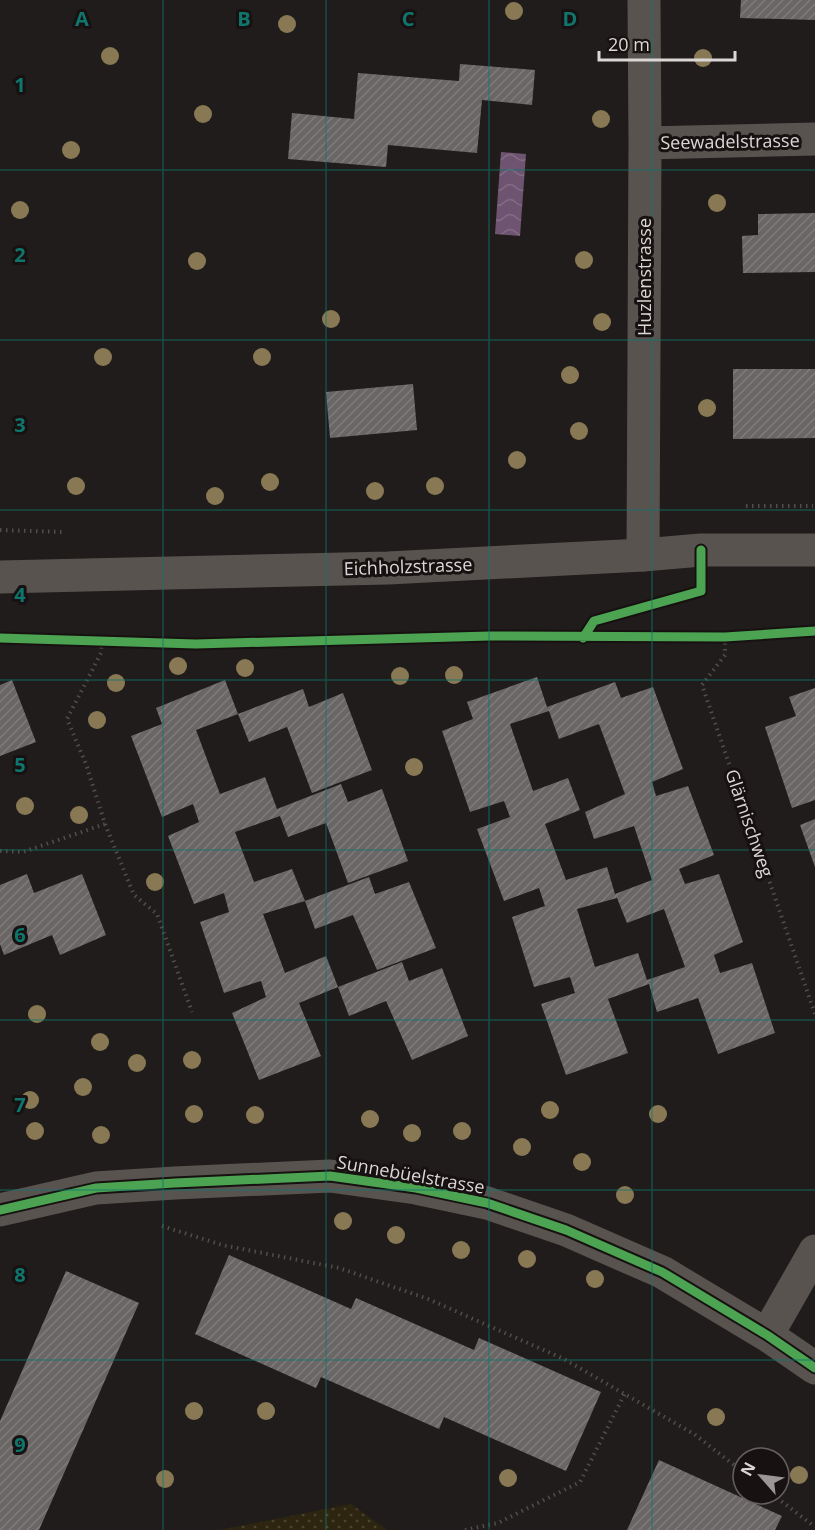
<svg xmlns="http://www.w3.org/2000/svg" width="815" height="1530" font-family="'Open Sans',sans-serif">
	<defs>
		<pattern id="green-dots" width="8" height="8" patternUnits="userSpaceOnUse" patternTransform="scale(1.5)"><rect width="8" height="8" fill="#2d250f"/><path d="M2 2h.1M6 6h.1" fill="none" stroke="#4b4431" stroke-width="1.8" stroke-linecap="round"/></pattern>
		<pattern id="water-waves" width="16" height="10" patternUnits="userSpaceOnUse" patternTransform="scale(1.5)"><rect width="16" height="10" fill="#6e5471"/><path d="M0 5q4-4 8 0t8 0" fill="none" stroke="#826c84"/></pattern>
		<pattern id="building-hatch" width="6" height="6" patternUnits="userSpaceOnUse" patternTransform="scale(1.5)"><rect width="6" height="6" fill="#6a6666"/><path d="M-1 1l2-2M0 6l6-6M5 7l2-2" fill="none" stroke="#7f7b7b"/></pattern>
	</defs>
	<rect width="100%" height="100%" fill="#201c1b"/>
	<path fill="url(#green-dots)" d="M 351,1504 L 387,1530 L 220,1530 Z"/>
	<path fill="url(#water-waves)" d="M 501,152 L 526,154 L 520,236 L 495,234 Z"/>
	<path fill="url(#building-hatch)" fill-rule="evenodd" d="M 741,0 L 815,0 L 815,20 L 740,18 Z
		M 460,64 L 535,70 L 532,105 L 482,100 L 477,153 L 388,145 L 386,167 L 288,159 L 292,113 L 354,119 L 358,73 L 459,81 Z
		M 815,213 L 815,272 L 743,273 L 742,236 L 758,235 L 758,214 Z
		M 733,369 L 815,369 L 815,438 L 733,439 Z
		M 413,384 L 417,430 L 330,438 L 326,392 Z
		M 537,677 L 547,707 L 615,682 L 621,698 L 653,687 L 683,769 L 652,782 L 656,796 L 688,786 L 714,855 L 679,869 L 685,884 L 719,874 L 743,942 L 714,955 L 720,973 L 752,963 L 775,1033 L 718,1054 L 698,998 L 657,1012 L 649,984 L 608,999 L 628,1053 L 566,1075 L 541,1004 L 575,993 L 570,977 L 534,987 L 512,917 L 545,906 L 539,888 L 504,901 L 477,829 L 510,817 L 504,801 L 470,812 L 442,731 L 473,719 L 467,702 ZM 549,711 L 559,739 L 599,724 L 625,794 L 585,812 L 594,839 L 634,826 L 652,880 L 615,894 L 607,867 L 566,880 L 545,824 L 580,810 L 568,778 L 533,791 L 510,724 ZM 617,898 L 627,923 L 664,909 L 685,967 L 647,980 L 638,953 L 595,967 L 577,909 Z
		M 12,680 L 36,742 L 0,756 L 0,685 Z
		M 225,680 L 238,714 L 196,730 L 220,794 L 265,777 L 277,809 L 341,784 L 348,802 L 382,789 L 408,861 L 348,883 L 326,823 L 288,837 L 280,816 L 235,832 L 254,882 L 292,869 L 305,901 L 369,877 L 375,894 L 409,882 L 436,948 L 377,970 L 353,915 L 315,929 L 305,901 L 263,914 L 285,973 L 326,956 L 338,987 L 402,962 L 409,981 L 442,968 L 468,1036 L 412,1060 L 386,1001 L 349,1016 L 338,987 L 299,1003 L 321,1056 L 259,1080 L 232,1013 L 266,997 L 261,981 L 224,993 L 200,922 L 229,912 L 224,893 L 194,904 L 168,836 L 199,822 L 193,804 L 162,817 L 131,736 L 162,724 L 156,708 Z
		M 815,688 L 815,800 L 792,808 L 765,727 L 796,716 L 789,697 Z
		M 303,689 L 309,707 L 343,693 L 372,770 L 312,793 L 287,727 L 249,742 L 238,714 Z
		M 815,819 L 815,867 L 800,825 Z
		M 27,874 L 34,893 L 82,874 L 106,935 L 60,955 L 52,935 L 4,955 L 0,944 L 0,885 Z
		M 229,1255 L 351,1309 L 356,1298 L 474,1350 L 479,1338 L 601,1392 L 566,1471 L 444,1417 L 439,1429 L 321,1377 L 316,1388 L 195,1334 Z
		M 66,1271 L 139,1303 L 39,1530 L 0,1530 L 0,1421 Z
		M 659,1460 L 782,1516 L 775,1530 L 627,1530 Z"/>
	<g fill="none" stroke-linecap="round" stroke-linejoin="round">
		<path stroke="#514d4b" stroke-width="4" stroke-dasharray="1.5 4.5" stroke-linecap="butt" d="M 746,506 L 813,506
			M 0,530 L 62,532
			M 725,637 L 725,655 L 702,685 L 815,1014
			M 105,824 L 134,895 L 157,914 L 192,1012
			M 0,851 L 23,852 L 105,824 L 86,764 L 67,719 L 101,653 L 102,640
			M 162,1226 L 222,1245 L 339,1268 L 428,1299 L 564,1359 L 694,1434 L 743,1472
			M 772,1494 L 815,1527
			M 465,1530 L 498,1523 L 580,1482 L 625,1393"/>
		<path stroke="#59534f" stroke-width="33" d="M 645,143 L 815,139
			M 643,555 L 645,143 L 644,0
			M 0,1210 L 96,1188 L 175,1183 L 330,1176 L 416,1188 L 487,1203 L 566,1230 L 662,1272 L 767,1335 L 815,1368
			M 767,1335 L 815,1251"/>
		<path stroke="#59534f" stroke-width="33" d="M 0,577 L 388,568 L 643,555 L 701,550 L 815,550"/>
		<defs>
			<path id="cycleway" d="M 0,638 L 196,644 L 490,636 L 725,637 L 815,631
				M 583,638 L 594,621 L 701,591 L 701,550
				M 0,1210 L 96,1188 L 175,1183 L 330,1176 L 416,1188 L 487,1203 L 566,1230 L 662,1272 L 767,1335 L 815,1368"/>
		</defs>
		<use href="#cycleway" stroke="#171211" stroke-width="13"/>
		<use href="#cycleway" stroke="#4ca352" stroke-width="9"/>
	</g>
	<g fill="#887954">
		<circle cx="514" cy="11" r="9"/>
		<circle cx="287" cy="24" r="9"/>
		<circle cx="110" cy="56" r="9"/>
		<circle cx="703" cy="58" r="9"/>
		<circle cx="203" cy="114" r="9"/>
		<circle cx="601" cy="119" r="9"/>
		<circle cx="71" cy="150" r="9"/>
		<circle cx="717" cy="203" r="9"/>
		<circle cx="20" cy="210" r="9"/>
		<circle cx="584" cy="260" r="9"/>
		<circle cx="197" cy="261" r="9"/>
		<circle cx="331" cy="319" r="9"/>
		<circle cx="602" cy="322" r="9"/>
		<circle cx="103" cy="357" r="9"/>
		<circle cx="262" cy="357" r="9"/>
		<circle cx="570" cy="375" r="9"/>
		<circle cx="707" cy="408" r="9"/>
		<circle cx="579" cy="431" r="9"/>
		<circle cx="517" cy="460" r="9"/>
		<circle cx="270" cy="482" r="9"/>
		<circle cx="76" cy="486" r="9"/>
		<circle cx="435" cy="486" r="9"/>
		<circle cx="375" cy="491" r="9"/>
		<circle cx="215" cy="496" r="9"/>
		<circle cx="178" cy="666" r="9"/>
		<circle cx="245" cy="668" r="9"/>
		<circle cx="454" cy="675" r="9"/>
		<circle cx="400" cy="676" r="9"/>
		<circle cx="116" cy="683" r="9"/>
		<circle cx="97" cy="720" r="9"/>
		<circle cx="414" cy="767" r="9"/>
		<circle cx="25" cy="806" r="9"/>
		<circle cx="79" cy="815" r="9"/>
		<circle cx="155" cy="882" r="9"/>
		<circle cx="37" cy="1014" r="9"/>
		<circle cx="100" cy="1042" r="9"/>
		<circle cx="192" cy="1060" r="9"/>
		<circle cx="137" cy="1063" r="9"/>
		<circle cx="83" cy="1087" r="9"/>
		<circle cx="30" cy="1100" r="9"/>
		<circle cx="550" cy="1110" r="9"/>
		<circle cx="194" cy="1114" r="9"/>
		<circle cx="658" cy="1114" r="9"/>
		<circle cx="255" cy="1115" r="9"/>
		<circle cx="370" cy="1119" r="9"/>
		<circle cx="35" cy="1131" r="9"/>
		<circle cx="462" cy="1131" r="9"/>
		<circle cx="412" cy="1133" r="9"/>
		<circle cx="101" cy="1135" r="9"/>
		<circle cx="522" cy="1147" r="9"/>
		<circle cx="582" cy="1162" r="9"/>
		<circle cx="625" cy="1195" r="9"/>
		<circle cx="343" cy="1221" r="9"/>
		<circle cx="396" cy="1235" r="9"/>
		<circle cx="461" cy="1250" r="9"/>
		<circle cx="527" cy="1259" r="9"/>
		<circle cx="595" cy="1279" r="9"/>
		<circle cx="194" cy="1411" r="9"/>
		<circle cx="266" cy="1411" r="9"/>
		<circle cx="716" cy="1417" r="9"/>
		<circle cx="799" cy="1475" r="9"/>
		<circle cx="508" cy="1478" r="9"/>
		<circle cx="165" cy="1479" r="9"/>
	</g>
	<path fill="none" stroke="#0f766e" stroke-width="1.5" stroke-opacity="0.55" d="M 163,0 L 163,1530M 326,0 L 326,1530M 489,0 L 489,1530M 652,0 L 652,1530M 0,170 L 815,170M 0,340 L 815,340M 0,510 L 815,510M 0,680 L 815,680M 0,850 L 815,850M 0,1020 L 815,1020M 0,1190 L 815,1190M 0,1360 L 815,1360"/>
	<g text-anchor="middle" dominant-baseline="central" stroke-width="6" stroke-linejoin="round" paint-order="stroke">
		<g font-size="18" fill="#dcd7d7" stroke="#171211">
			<text transform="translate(730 141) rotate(-1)">Seewadelstrasse</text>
			<text transform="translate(644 277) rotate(-90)">Huzlenstrasse</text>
			<text transform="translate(408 566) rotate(-2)">Eichholzstrasse</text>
			<text transform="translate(750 823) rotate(71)">Glärnischweg</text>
			<text transform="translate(411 1174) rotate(10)">Sunnebüelstrasse</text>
		</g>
	</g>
	<g font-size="20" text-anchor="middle" font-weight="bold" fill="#0f766e" stroke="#171211" stroke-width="6" stroke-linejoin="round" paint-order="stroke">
		<text x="82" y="26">A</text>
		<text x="244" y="26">B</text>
		<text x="408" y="26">C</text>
		<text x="570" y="26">D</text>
		<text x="20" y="92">1</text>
		<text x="20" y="262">2</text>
		<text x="20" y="432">3</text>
		<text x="20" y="602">4</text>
		<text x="20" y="772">5</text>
		<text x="20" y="942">6</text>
		<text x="20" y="1112">7</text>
		<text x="20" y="1282">8</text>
		<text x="20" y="1452">9</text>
	</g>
	<g transform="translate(761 1476) rotate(298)"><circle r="28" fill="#171211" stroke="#666160" stroke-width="1.5"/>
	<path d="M0-4.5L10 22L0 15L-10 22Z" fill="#9a9695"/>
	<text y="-9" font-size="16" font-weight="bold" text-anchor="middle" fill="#dcd7d7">N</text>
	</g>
	<path d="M599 51v9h136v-9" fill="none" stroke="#dcd7d7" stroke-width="3"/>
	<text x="608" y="51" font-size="18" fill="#dcd7d7" stroke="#171211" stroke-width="4.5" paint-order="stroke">20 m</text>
</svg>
